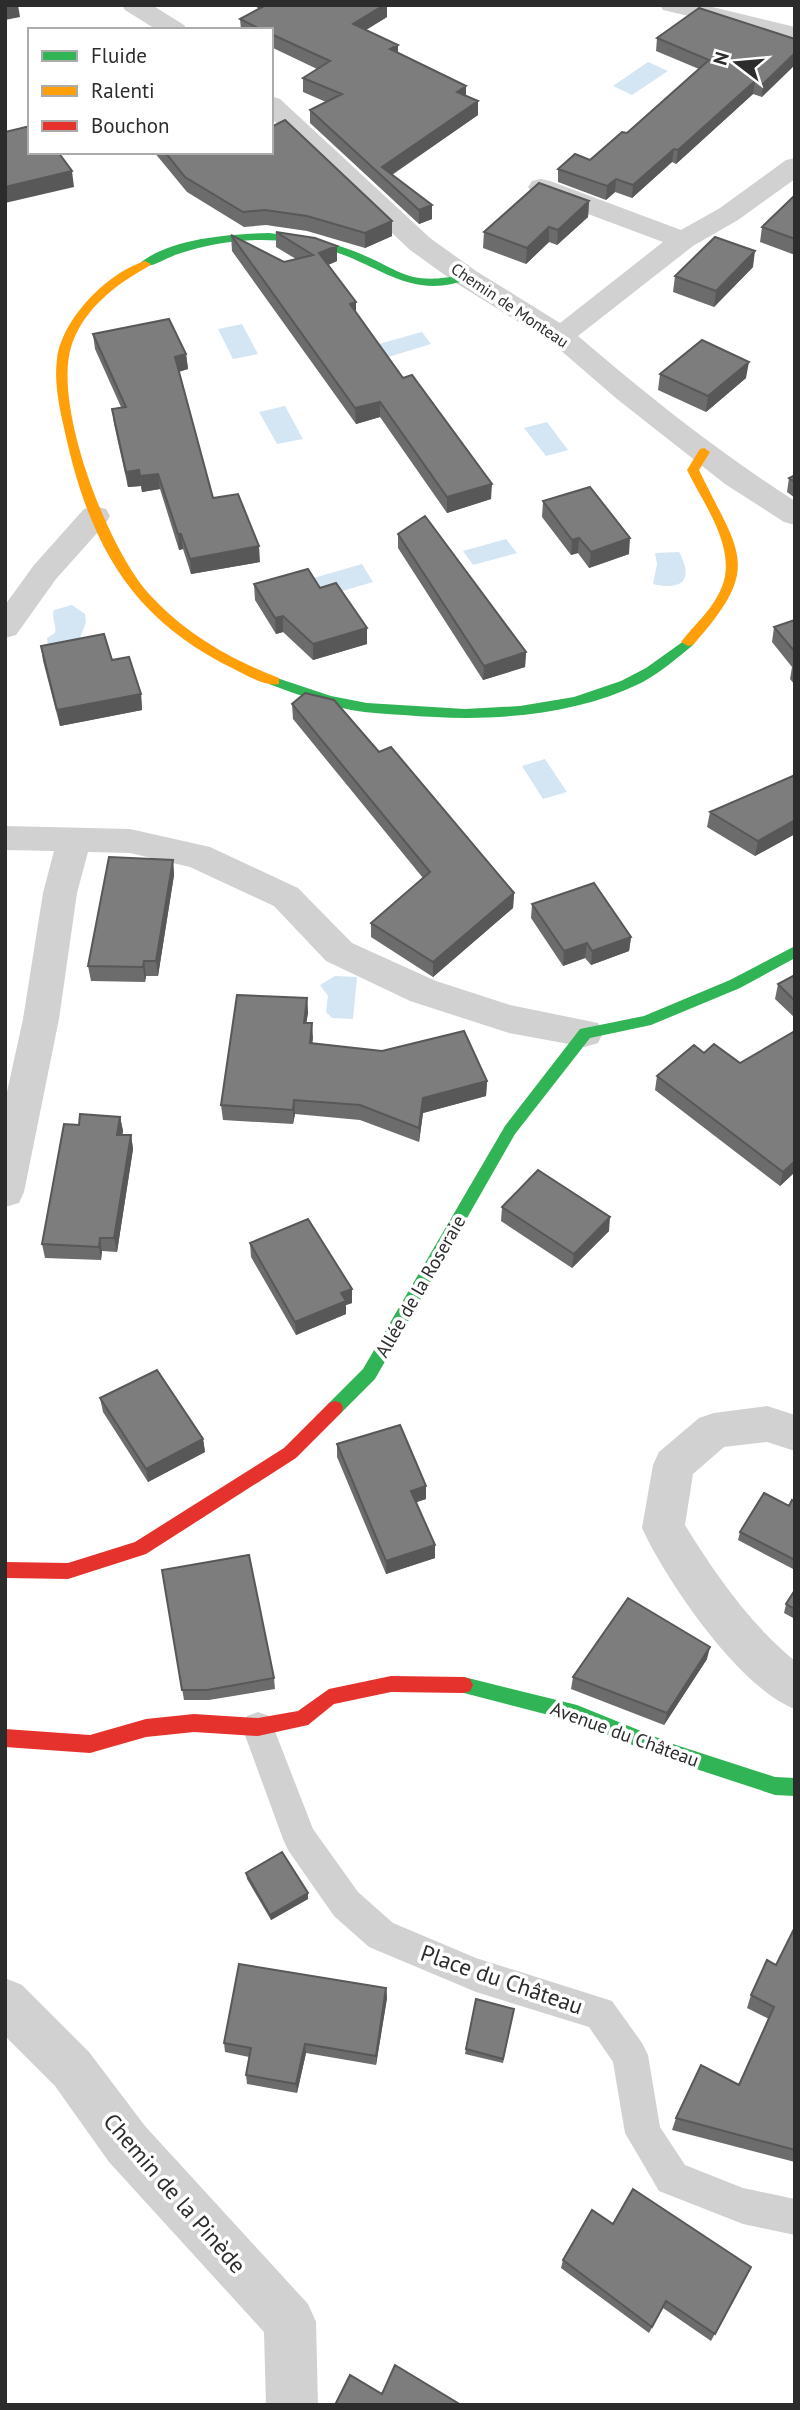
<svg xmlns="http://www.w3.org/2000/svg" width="800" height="2410" font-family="'PT Sans',sans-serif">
	<rect width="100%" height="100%" fill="#fff"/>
	<path fill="#d4e6f3" d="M 648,62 L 668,71 L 632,95 L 613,86 Z
		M 242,324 L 258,354 L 233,359 L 218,329 Z
		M 422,332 L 431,344 L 385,358 L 375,345 Z
		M 285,406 L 303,439 L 277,444 L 259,412 Z
		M 547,422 L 568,450 L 546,456 L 524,428 Z
		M 506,539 L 517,553 L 473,565 L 463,551 Z
		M 679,552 C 694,580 683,591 653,584 L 657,564 L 655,553 Z
		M 362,564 L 373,582 L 322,597 L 310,579 Z
		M 72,605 L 85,614 L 86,622 L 79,641 L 48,646 L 47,638 L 55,633 C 57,625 51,619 54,610 Z
		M 545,759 L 567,792 L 543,799 L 522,766 Z
		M 335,976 L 357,977 L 353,1019 L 332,1018 L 326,1012 L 328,996 L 320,985 Z"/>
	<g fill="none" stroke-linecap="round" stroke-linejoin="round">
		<path fill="#d1d1d1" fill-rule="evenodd" d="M 258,1712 L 269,1716 L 313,1829 L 358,1892 L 393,1923 L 476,1958 L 612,2001 L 642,2043 L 648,2055 L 660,2127 L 685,2165 L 743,2188 L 795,2199 L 795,2235 L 743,2224 L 659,2191 L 625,2133 L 613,2062 L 589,2027 L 476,1992 L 369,1947 L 334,1916 L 288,1850 L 283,1839 L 242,1727 L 247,1716 Z"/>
		<path fill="#d1d1d1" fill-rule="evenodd" d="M 122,5 L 152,5 L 184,25 L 187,30 L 157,30 L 125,10 Z
			M 660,5 L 704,5 L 795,27 L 795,41 L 663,10 Z
			M 271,96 L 280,99 L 430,238 L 476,271 L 560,323 L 663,242 L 532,193 L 528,187 L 532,181 L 541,179 L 550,181 L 681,230 L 720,208 L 786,160 L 795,158 L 795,179 L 738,220 L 693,246 L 578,336 C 647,395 718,452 795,501 L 795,525 L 784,522 L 725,484 L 617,399 L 551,342 L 456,283 L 410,250 L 271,118 Z
			M 95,506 L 106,509 L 110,516 L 106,523 L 56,579 L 16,635 L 5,638 L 5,605 L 34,565 L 84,509 Z
			M 5,826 L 130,829 L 210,847 L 298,888 L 352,943 L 436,981 L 510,1005 L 598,1023 L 603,1033 L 598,1043 L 585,1047 L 509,1033 L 410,1001 L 326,961 L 274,906 L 190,867 L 130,853 L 88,852 L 77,893 L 59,1019 L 24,1192 L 19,1203 L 5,1207 L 5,1101 L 23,1019 L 43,893 L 54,851 L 5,850 Z
			M 767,1406 L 795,1415 L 795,1451 L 767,1442 L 724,1447 L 693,1474 L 685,1525 C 715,1574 750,1624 795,1661 L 795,1709 C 739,1688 667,1582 642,1528 L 653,1465 L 659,1452 L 699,1418 L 714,1413 Z
			M 5,1978 L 22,1985 L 89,2052 L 145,2126 L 308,2304 L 316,2322 L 318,2405 L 266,2405 L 264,2332 L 109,2162 L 55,2086 L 5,2036 Z"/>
		<path fill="#30b455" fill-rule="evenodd" d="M 269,233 C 296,236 323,240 348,249 C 402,268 403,288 466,274 L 472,277 C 466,281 459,282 452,284 C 408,293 380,268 341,254 C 326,248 310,244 294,242 C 255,237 216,241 178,254 C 167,257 149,271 139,264 C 169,238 231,234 269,233 Z
			M 688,638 L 695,642 L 693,645 C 676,659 660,673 641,683 C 569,718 483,722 404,715 C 386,714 369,713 351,710 C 323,704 296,694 269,684 L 267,681 L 274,677 L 331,696 L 367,703 L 465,709 L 520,706 L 574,697 L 621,681 L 646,668 Z
			M 795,946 L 795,958 L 740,988 L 651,1025 L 590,1038 L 515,1134 L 375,1379 L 341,1413 L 335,1415 L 329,1413 L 327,1408 L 329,1403 L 363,1369 L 505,1126 L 580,1029 L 644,1016 L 730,980 Z
			M 464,1677 L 577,1705 L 673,1744 L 775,1777 L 795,1778 L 795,1796 L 775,1795 L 672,1761 L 576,1722 L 464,1693 L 458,1691 L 455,1685 L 458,1679 Z"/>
		<path fill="#ff9f0a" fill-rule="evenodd" d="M 145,261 L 151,264 L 149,266 C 117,284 85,307 72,344 C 51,403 108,550 150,595 C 186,634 230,659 279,678 L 279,684 C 266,687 246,675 234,669 C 199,652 167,630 141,601 C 98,553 77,489 64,428 C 59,406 54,382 57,359 C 62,319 107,273 145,261 Z
			M 704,448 L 710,452 L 699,470 C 740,555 763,566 693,645 L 688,646 L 681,642 C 693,626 709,613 718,595 C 742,554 705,507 687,470 L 700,449 Z"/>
		<path fill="#e5322d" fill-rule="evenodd" d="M 335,1401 L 341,1403 L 343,1408 L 341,1413 L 296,1458 L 146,1554 L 68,1579 L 5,1578 L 5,1562 L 68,1563 L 135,1542 L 284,1448 L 329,1403 Z
			M 391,1676 L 464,1677 L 470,1679 L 473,1685 L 470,1691 L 464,1693 L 391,1692 L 334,1704 L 308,1725 L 258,1736 L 194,1732 L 146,1737 L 90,1753 L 5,1747 L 5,1729 L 90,1735 L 146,1719 L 194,1714 L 258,1718 L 298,1711 L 329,1689 Z"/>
	</g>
	<path fill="#6c6c6c" d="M 254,5 L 387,5 L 387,17 L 366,30 L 398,45 L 398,53 L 466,96 L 478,101 L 478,115 L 392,175 L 432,219 L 419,224 L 310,123 L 310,110 L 326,102 L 303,92 L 303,78 L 317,69 L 271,47 L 271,30 L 241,30 L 240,19 L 259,9 Z
		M 657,38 L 795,39 L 762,97 L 753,94 L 676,164 L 672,162 L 632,198 L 615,192 L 606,200 L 558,182 L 558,169 L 590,160 L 627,133 L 699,69 L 656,51 Z
		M 154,152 L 271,152 L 392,221 L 392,236 L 365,248 L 307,231 L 266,225 L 244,227 L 187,192 Z
		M 795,195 L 795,255 L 760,242 L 762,227 Z
		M 589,201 L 588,217 L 557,245 L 549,242 L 526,264 L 483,248 L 484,232 Z
		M 276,232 L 337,261 L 328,265 L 356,312 L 491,499 L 447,513 L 380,417 L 356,424 L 232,251 L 231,235 L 284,262 L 296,259 L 276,247 Z
		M 753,267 L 714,307 L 673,292 L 675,276 Z
		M 93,334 L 186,354 L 188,369 L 179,372 L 213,498 L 260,562 L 191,574 L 183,549 L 179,550 L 160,489 L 142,492 L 141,486 L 128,487 L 114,424 L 112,409 L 121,407 L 95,349 Z
		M 660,374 L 746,378 L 706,412 L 658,390 Z
		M 795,475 L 795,498 L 787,492 L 789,478 Z
		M 543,501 L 629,554 L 589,568 L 578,553 L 571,555 L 542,517 Z
		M 398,534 L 526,652 L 525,667 L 483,680 L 398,548 Z
		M 254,584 L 320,588 L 367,644 L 313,660 L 283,632 L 276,634 L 255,600 Z
		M 795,620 L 795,685 L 790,679 L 792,667 L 772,642 L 774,627 Z
		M 41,646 L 112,660 L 141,694 L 142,710 L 60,726 L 43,661 Z
		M 292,704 L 379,752 L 514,893 L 513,908 L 433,977 L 371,937 L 371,923 L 423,878 L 293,719 Z
		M 795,775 L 795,834 L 755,856 L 707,827 L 710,812 Z
		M 173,860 L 174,875 L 158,976 L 146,976 L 145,982 L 91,981 L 88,966 Z
		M 532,904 L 631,937 L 629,951 L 591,965 L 585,958 L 563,966 L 531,918 Z
		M 795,975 L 795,1018 L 775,999 L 778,984 Z
		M 307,998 L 308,1013 L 306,1023 L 312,1023 L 312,1043 L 487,1081 L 486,1096 L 423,1113 L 419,1142 L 360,1120 L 295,1114 L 293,1124 L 223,1120 L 221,1105 Z
		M 704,1053 L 795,1172 L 780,1186 L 655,1090 L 657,1076 Z
		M 120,1117 L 123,1131 L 122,1135 L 131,1135 L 133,1149 L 117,1252 L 102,1251 L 101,1260 L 45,1258 L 42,1244 L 79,1125 Z
		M 502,1207 L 609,1231 L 572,1268 L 501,1221 Z
		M 250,1243 L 352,1303 L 346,1305 L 346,1314 L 296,1335 L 251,1257 Z
		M 100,1398 L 203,1439 L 205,1452 L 148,1482 L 103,1412 Z
		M 337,1444 L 426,1486 L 426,1499 L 416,1502 L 435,1545 L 435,1558 L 386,1574 L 337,1457 Z
		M 795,1502 L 795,1570 L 738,1540 L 740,1532 L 789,1506 Z
		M 162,1570 L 274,1678 L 275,1689 L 209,1700 L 184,1700 Z
		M 795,1590 L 795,1619 L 784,1613 L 786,1604 Z
		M 707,1659 L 664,1725 L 571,1689 L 573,1677 Z
		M 246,1873 L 308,1893 L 308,1899 L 271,1920 L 247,1879 Z
		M 795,1927 L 795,2162 L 672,2130 L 676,2118 L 739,2085 L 769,2019 L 747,2008 L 751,1995 L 776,1965 Z
		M 386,1988 L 387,1998 L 376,2065 L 306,2053 L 297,2093 L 247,2084 L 246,2075 L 249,2057 L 225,2052 L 224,2043 Z
		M 513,2014 L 503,2063 L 465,2054 L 466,2049 Z
		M 613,2224 L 751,2267 L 711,2341 L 663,2308 L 649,2333 L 561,2268 L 563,2260 Z"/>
	<path fill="#585858" d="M 5,5 L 18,5 L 20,17 L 5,20 Z
		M 384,5 L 387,5 L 387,17 L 354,37 L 353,24 Z
		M 398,45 L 398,59 L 390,49 Z
		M 795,53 L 795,65 L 762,97 L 763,84 Z
		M 755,81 L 753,94 L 676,164 L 678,150 Z
		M 466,86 L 466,100 L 457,92 Z
		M 478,101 L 478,115 L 385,179 L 382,167 Z
		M 674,149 L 672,162 L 632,198 L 633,185 Z
		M 72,171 L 74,187 L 5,203 L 5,187 Z
		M 616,179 L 615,192 L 606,200 L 607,186 Z
		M 589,201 L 588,217 L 557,245 L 558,230 Z
		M 432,205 L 432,219 L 419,224 L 419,210 Z
		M 392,221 L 392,236 L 365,248 L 365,233 Z
		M 549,227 L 549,242 L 526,264 L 527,248 Z
		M 337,246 L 337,261 L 319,269 L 319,253 Z
		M 755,251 L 753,267 L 714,307 L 716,291 Z
		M 356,302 L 356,317 L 350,304 Z
		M 186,354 L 188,369 L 176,372 L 175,357 Z
		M 749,362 L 746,378 L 706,412 L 708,396 Z
		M 380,402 L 380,417 L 356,424 L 355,408 Z
		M 139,470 L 141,486 L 128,487 L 126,472 Z
		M 158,474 L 160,489 L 142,492 L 140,476 Z
		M 492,484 L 491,499 L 447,513 L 447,497 Z
		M 178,534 L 181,534 L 183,549 L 179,550 Z
		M 579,538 L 578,553 L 571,555 L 572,540 Z
		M 630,538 L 629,554 L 589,568 L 591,552 Z
		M 259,546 L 260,562 L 191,574 L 190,559 Z
		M 283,616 L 283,632 L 276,634 L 275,618 Z
		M 367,628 L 367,644 L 313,660 L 313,644 Z
		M 526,652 L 525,667 L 483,680 L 484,666 Z
		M 141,694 L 142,710 L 60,726 L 57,710 Z
		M 795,820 L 795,834 L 755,856 L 758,841 Z
		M 173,860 L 174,875 L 158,976 L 156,961 Z
		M 514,893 L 513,908 L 433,977 L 433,962 Z
		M 631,937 L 629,951 L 591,965 L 592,951 Z
		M 587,943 L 585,958 L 563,966 L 564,951 Z
		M 144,961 L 146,976 L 145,982 L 143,967 Z
		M 307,998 L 308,1013 L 304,1037 L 304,1023 Z
		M 312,1023 L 313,1038 L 311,1058 L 310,1043 Z
		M 487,1081 L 486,1096 L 423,1113 L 419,1142 L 419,1128 L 423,1098 Z
		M 294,1100 L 295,1114 L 293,1124 L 293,1110 Z
		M 120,1117 L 123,1131 L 120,1149 L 117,1135 Z
		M 131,1135 L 133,1149 L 117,1252 L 114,1238 Z
		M 795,1161 L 795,1172 L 780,1186 L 783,1172 Z
		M 610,1217 L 609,1231 L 572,1268 L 574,1254 Z
		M 100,1238 L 102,1251 L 101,1260 L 99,1247 Z
		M 352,1289 L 352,1303 L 346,1305 L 346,1314 L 296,1335 L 295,1322 L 341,1293 Z
		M 203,1439 L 205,1452 L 148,1482 L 146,1469 Z
		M 426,1486 L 426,1499 L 411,1504 L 411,1491 Z
		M 435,1545 L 435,1558 L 386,1574 L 386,1561 Z
		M 710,1647 L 707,1659 L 664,1725 L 667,1713 Z
		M 308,1893 L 308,1899 L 271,1920 L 270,1915 Z
		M 386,1988 L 387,1998 L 376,2065 L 376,2056 Z
		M 305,2044 L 306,2053 L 297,2093 L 296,2084 Z"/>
	<path fill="#7d7d7d" stroke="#585858" stroke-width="2" d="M 266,5 L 384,5 L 353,24 L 398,45 L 390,49 L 466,86 L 457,92 L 478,101 L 382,167 L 432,205 L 419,210 L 310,110 L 342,94 L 303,78 L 330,61 L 271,34 L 271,30 L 262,30 L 240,19 Z
		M 699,8 L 795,39 L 795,53 L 763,84 L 755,81 L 678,150 L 674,149 L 633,185 L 616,179 L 607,186 L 558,169 L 575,154 L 590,160 L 622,132 L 627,133 L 709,60 L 657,38 Z
		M 285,120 L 392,221 L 365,233 L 307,216 L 265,210 L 243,212 L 185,177 L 165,152 L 271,152 L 271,127 Z
		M 30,126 L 30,152 L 58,152 L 72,171 L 5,187 L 5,132 Z
		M 539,183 L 589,201 L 558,230 L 549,227 L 527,248 L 484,232 Z
		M 795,195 L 795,239 L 762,227 Z
		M 276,232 L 315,238 L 337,246 L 319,253 L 356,302 L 350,304 L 403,378 L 412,375 L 492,484 L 447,497 L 380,402 L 355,408 L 231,235 L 284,262 L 313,255 Z
		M 715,237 L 755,251 L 716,291 L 675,276 Z
		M 169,319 L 186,354 L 175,357 L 213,498 L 238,494 L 259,546 L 190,559 L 181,534 L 178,534 L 158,474 L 140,476 L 139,470 L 126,472 L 112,409 L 126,407 L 93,334 Z
		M 702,340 L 749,362 L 708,396 L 660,374 Z
		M 795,475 L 795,482 L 789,478 Z
		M 590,487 L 630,538 L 591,552 L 579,538 L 572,540 L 543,501 Z
		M 425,516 L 526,652 L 484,666 L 398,534 Z
		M 308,569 L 320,588 L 336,583 L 367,628 L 313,644 L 283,616 L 275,618 L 254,584 Z
		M 795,620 L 795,652 L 774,627 Z
		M 104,634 L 112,660 L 129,657 L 141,694 L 57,710 L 41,646 Z
		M 305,693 L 334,700 L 379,752 L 391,747 L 514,893 L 433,962 L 371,923 L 430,872 L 292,704 Z
		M 795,775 L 795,820 L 758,841 L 710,812 Z
		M 109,857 L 173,860 L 156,961 L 144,961 L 143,967 L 88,966 Z
		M 594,883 L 631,937 L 592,951 L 587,943 L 564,951 L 532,904 Z
		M 795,975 L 795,1001 L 778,984 Z
		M 237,995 L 307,998 L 304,1023 L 312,1023 L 310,1043 L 382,1051 L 464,1031 L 487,1081 L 423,1098 L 419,1128 L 360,1105 L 294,1100 L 293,1110 L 221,1105 Z
		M 795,1031 L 795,1161 L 783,1172 L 657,1076 L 694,1045 L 704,1053 L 714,1044 L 740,1063 Z
		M 80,1114 L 120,1117 L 117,1135 L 131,1135 L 114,1238 L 100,1238 L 99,1247 L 42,1244 L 64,1124 L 79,1125 Z
		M 538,1170 L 610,1217 L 574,1254 L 502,1207 Z
		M 308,1219 L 352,1289 L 341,1293 L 346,1301 L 295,1322 L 250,1243 Z
		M 157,1370 L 203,1439 L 146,1469 L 100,1398 Z
		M 400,1425 L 426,1486 L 411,1491 L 435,1545 L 386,1561 L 337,1444 Z
		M 764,1493 L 789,1506 L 792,1500 L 795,1502 L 795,1560 L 740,1532 Z
		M 249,1555 L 274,1678 L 207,1690 L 182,1690 L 162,1570 Z
		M 795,1590 L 795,1609 L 786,1604 Z
		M 628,1598 L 710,1647 L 667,1713 L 573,1677 Z
		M 282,1852 L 308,1893 L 270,1915 L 246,1873 Z
		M 795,1927 L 795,2150 L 676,2118 L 701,2065 L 739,2085 L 774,2007 L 751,1995 L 767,1960 L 776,1965 Z
		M 239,1964 L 386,1988 L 376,2056 L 305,2044 L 296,2084 L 246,2075 L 251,2048 L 224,2043 Z
		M 476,1999 L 514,2009 L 503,2059 L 466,2049 Z
		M 633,2189 L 751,2267 L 715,2334 L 666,2301 L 652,2327 L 563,2260 L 592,2210 L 613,2224 Z
		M 395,2365 L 461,2405 L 335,2405 L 350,2375 L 382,2394 Z"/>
	<g text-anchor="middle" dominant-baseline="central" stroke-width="7" stroke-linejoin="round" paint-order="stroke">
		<g font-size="16" fill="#2c2c2c" stroke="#fff">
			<text transform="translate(510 305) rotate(34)">Chemin de Monteau</text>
		</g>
		<g font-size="19" fill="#2c2c2c" stroke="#fff">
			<text transform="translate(420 1286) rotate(-60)">Allée de la Roseraie</text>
			<text transform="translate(625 1734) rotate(20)">Avenue du Château</text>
		</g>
		<g font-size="23" fill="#2c2c2c" stroke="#fff">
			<text transform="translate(502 1979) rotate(19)">Place du Château</text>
			<text transform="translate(175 2193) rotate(49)">Chemin de la Pinède</text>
		</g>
	</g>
	<rect width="800" height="2410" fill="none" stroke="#2c2c2c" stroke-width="14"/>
	<rect x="28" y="28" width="245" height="126" fill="#ffffff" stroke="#ababab" stroke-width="2"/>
	<rect x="42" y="51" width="35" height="10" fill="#30b455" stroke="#ababab" stroke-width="2"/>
	<text x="91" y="63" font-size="21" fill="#2c2c2c">Fluide</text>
	<rect x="42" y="86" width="35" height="10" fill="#ff9f0a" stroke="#ababab" stroke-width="2"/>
	<text x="91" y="98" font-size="21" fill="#2c2c2c">Ralenti</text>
	<rect x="42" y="121" width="35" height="10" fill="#e5322d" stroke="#ababab" stroke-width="2"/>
	<text x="91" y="133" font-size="21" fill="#2c2c2c">Bouchon</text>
	<g transform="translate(737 63) rotate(286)" stroke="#ffffff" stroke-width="5" paint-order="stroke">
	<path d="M0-5L12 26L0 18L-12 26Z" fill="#2c2c2c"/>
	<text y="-10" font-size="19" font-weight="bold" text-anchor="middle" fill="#2c2c2c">N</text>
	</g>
</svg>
